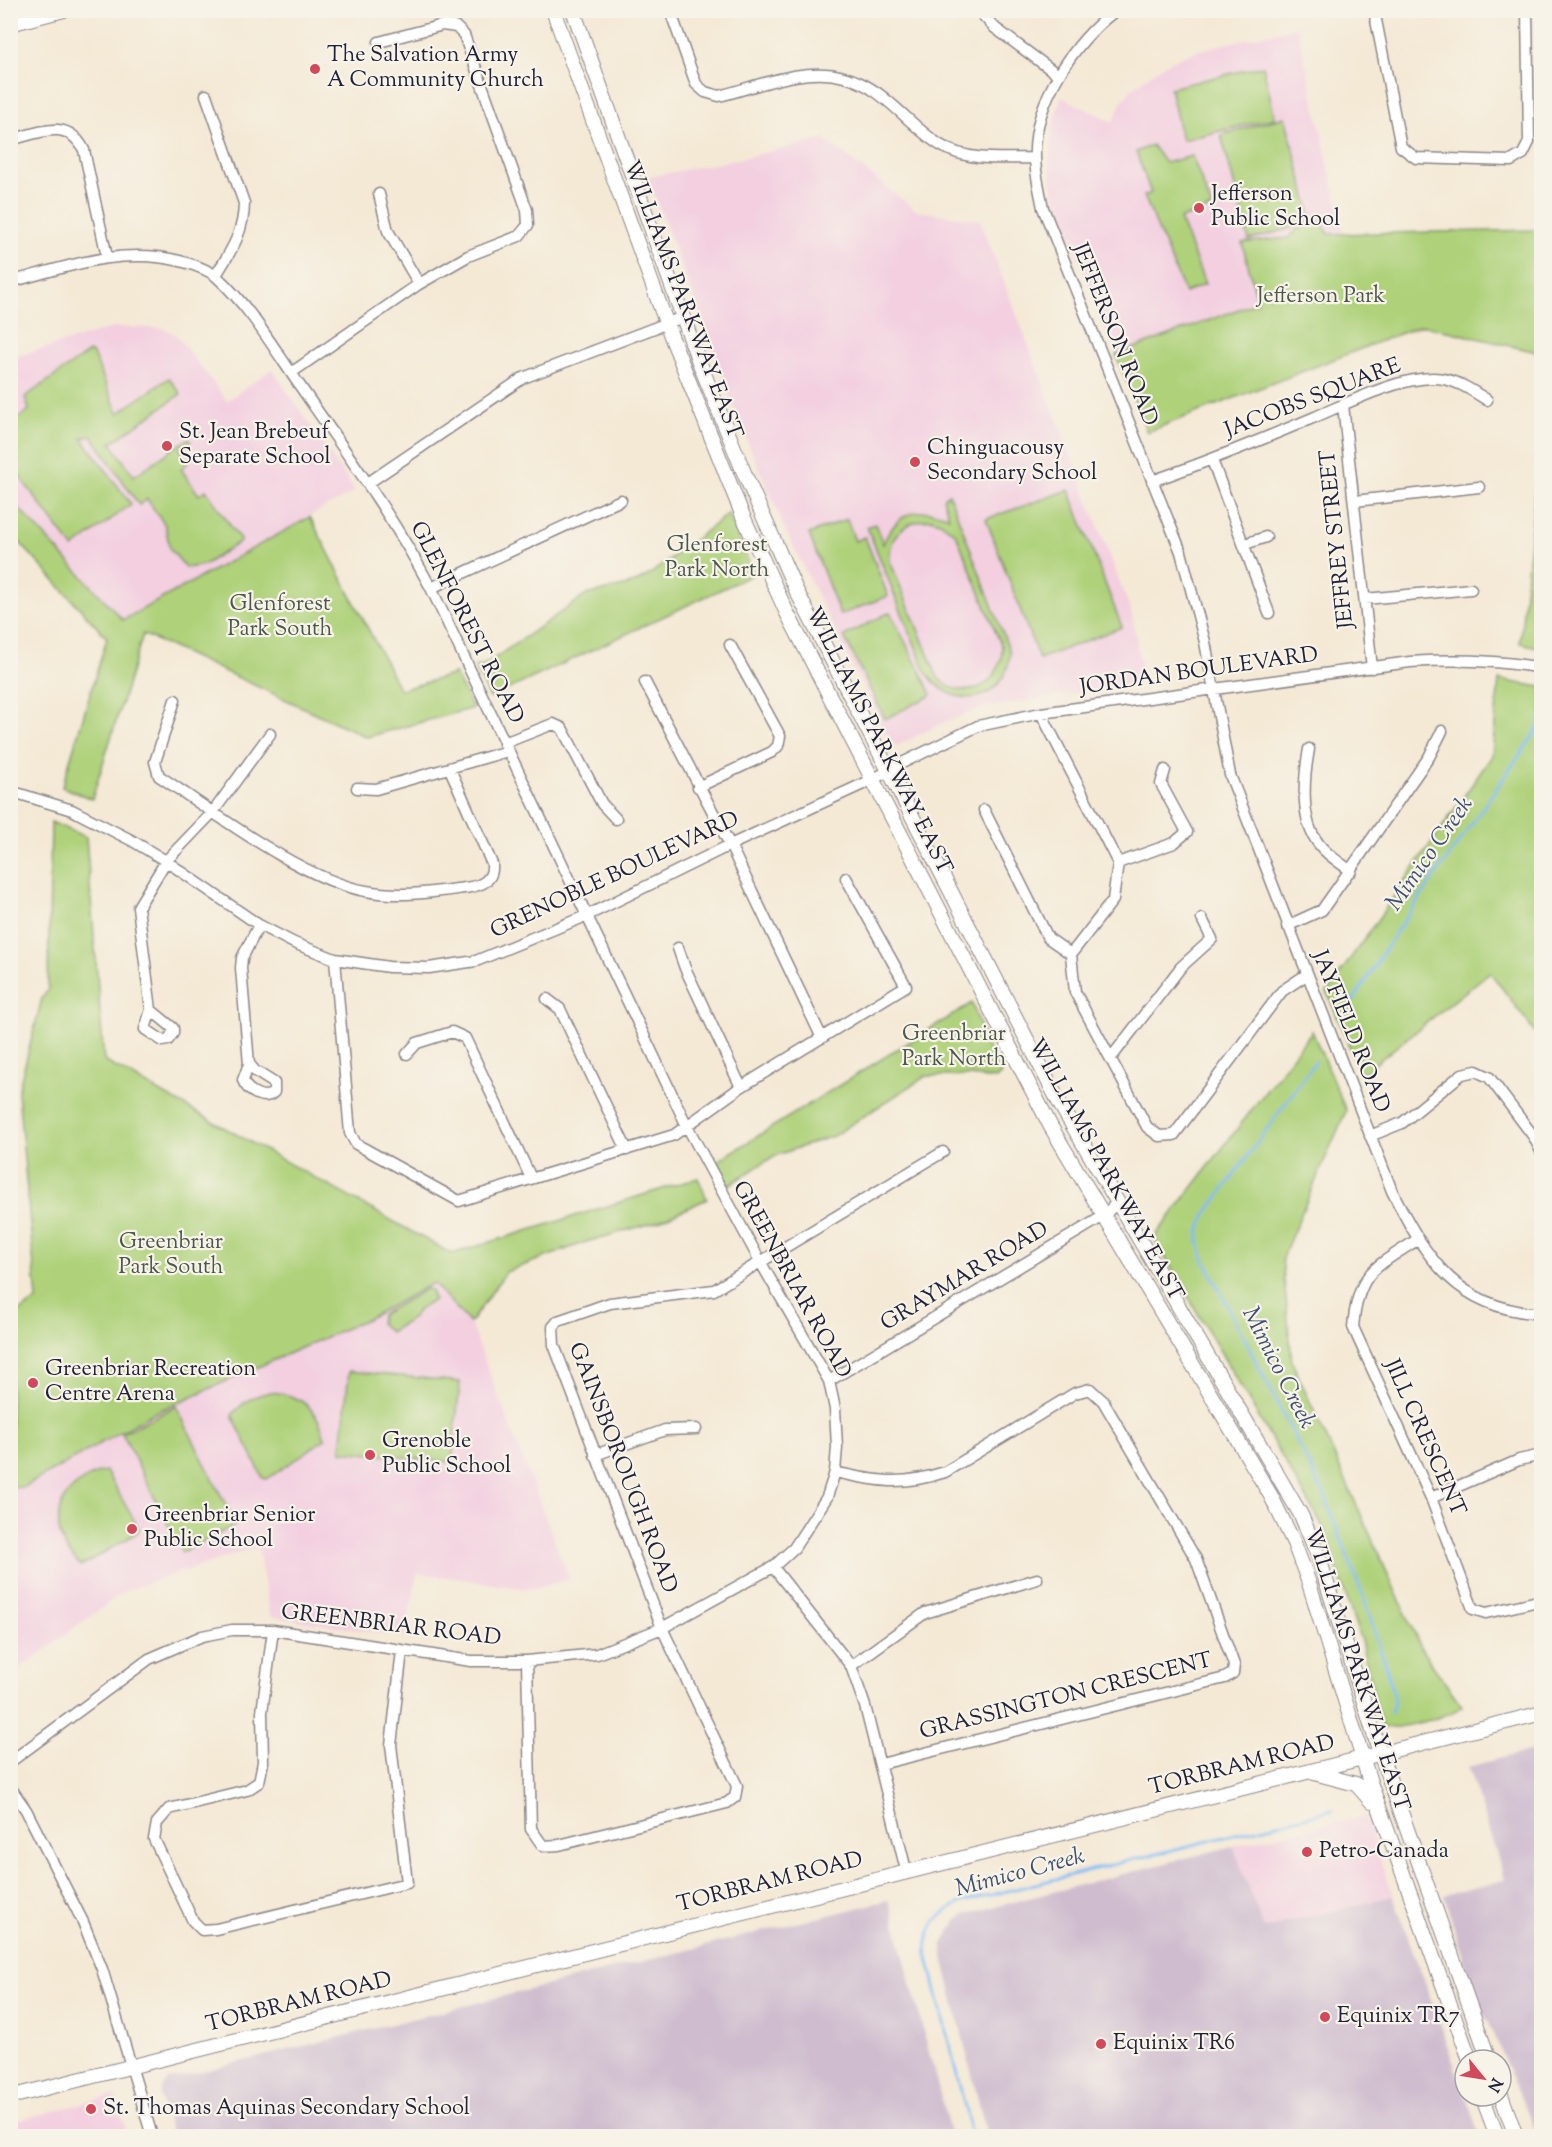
<svg xmlns="http://www.w3.org/2000/svg" width="1552" height="2147" font-family="'Sorts Mill Goudy',serif">
	<rect width="100%" height="100%" fill="#f7f3e8"/>
	<filter id="ink" filterUnits="userSpaceOnUse"><feTurbulence type="fractalNoise" baseFrequency=".0167" numOctaves="2"/><feDisplacementMap in="SourceGraphic" scale="12" xChannelSelector="R" yChannelSelector="G"/><feConvolveMatrix kernelMatrix="1 2 1 2 8 2 1 2 1" color-interpolation-filters="sRGB"/></filter>
	<filter id="wash" filterUnits="userSpaceOnUse"><feTurbulence type="fractalNoise" baseFrequency=".008" numOctaves="4" result="noise"/><feDisplacementMap in="SourceGraphic" scale="24" xChannelSelector="R" yChannelSelector="G"/><feGaussianBlur stdDeviation="1.35" result="paint"/><feColorMatrix in="noise" values="0 0 0 0 0 0 0 0 0 0 0 0 0 0 0 0 0 1.4 0 .05"/><feComposite in="paint" operator="in"/></filter>
	<g filter="url(#wash)">
		<rect width="100%" height="100%" fill="#f4e9d5"/>
		<path fill="#f3cfe0" d="M 1297,27 L 1344,232 L 1242,243 L 1259,302 L 1116,355 L 1053,191 L 1049,162 L 1052,129 L 1061,97 L 1113,122 L 1122,101 L 1134,87 L 1167,63 L 1200,50 Z
			M 824,139 L 917,211 L 980,220 L 1131,611 L 1141,666 L 1136,670 L 1136,684 L 982,708 L 945,722 L 898,745 L 891,743 L 786,532 L 741,426 L 648,177 L 739,159 Z
			M 116,327 L 163,328 L 176,335 L 227,401 L 272,369 L 355,491 L 123,620 L 11,500 L 11,358 Z
			M 434,1283 L 470,1323 L 570,1580 L 527,1589 L 418,1573 L 404,1637 L 270,1616 L 258,1547 L 126,1590 L 11,1675 L 10,1487 L 24,1487 L 152,1414 L 371,1317 Z
			M 1365,1816 L 1393,1896 L 1264,1928 L 1233,1846 Z
			M 115,2095 L 128,2136 L 11,2136 L 11,2122 Z"/>
		<path fill="#cfbdcf" d="M 1541,1748 L 1542,2136 L 1538,2136 L 1471,1984 L 1444,1895 L 1505,1880 L 1468,1767 Z
			M 1233,1846 L 1264,1928 L 1393,1896 L 1480,2136 L 987,2136 L 943,1957 L 943,1944 L 956,1921 L 967,1914 Z
			M 889,1900 L 951,2136 L 172,2136 L 160,2096 L 162,2087 L 168,2080 Z"/>
		<path fill="#aed179" stroke="#687a5a" stroke-width="1.5" fill-rule="evenodd" d="M 1263,66 L 1275,118 L 1182,140 L 1170,88 Z
			M 1285,117 L 1313,222 L 1249,240 L 1221,135 Z
			M 1152,145 L 1165,163 L 1192,156 L 1212,208 L 1180,219 L 1205,284 L 1185,293 L 1144,196 L 1151,193 L 1136,152 Z
			M 1321,221 L 1329,234 L 1541,230 L 1541,353 L 1422,325 L 1147,432 L 1116,355 L 1258,302 L 1242,243 L 1288,238 L 1297,230 Z
			M 89,352 L 93,354 L 118,413 L 169,378 L 181,394 L 111,443 L 134,476 L 189,438 L 191,442 L 180,449 L 189,462 L 181,469 L 199,495 L 206,490 L 241,541 L 204,565 L 186,568 L 170,549 L 165,525 L 147,499 L 139,505 L 92,436 L 82,438 L 131,504 L 73,548 L 11,465 L 11,424 L 29,410 L 25,397 Z
			M 1541,430 L 1541,648 L 1520,643 Z
			M 1069,490 L 1122,627 L 1039,659 L 986,519 Z
			M 949,494 L 1010,652 C 1007,704 953,713 926,672 L 867,527 L 875,524 L 883,544 C 897,512 918,505 949,517 L 943,498 ZM 931,519 L 940,522 L 956,534 L 1002,647 C 1003,684 965,705 938,678 L 890,561 C 888,533 906,521 931,519 Z
			M 11,500 L 123,620 L 310,517 L 400,690 L 455,674 L 473,708 L 367,737 L 143,634 L 92,799 L 62,787 L 107,638 L 11,533 Z
			M 728,514 L 754,574 L 490,698 L 475,667 L 486,664 L 586,595 L 632,584 L 649,575 Z
			M 847,519 L 855,541 L 865,537 L 888,596 L 840,615 L 809,534 Z
			M 890,612 L 932,695 L 885,719 L 844,636 Z
			M 1499,680 L 1541,687 L 1541,1040 L 1490,972 L 1361,1075 L 1327,992 L 1492,756 Z
			M 51,822 L 86,837 L 104,1061 L 452,1254 L 698,1178 L 707,1199 L 659,1221 L 586,1242 L 506,1272 L 470,1323 L 433,1283 L 371,1317 L 152,1414 L 24,1487 L 11,1487 L 11,1317 L 37,1300 L 18,1092 L 42,998 L 48,990 Z
			M 972,1003 L 989,1051 L 1001,1074 L 996,1079 L 969,1076 L 926,1076 L 833,1136 L 774,1156 L 729,1185 L 727,1183 L 716,1162 Z
			M 1312,1031 L 1346,1111 L 1282,1258 L 1292,1362 L 1423,1652 L 1462,1706 C 1447,1719 1402,1727 1382,1729 L 1361,1641 L 1323,1527 L 1156,1242 L 1156,1235 Z
			M 426,1289 L 431,1290 L 434,1300 L 417,1311 L 413,1318 L 390,1332 L 380,1323 L 381,1315 Z
			M 349,1371 L 460,1382 L 452,1462 L 341,1451 Z
			M 272,1392 C 302,1395 318,1409 325,1439 L 267,1479 L 263,1478 L 232,1415 C 244,1401 254,1395 272,1392 Z
			M 176,1406 L 236,1525 L 182,1552 L 122,1433 Z
			M 106,1471 L 139,1529 L 137,1533 L 81,1566 C 42,1531 55,1483 106,1471 Z"/>
		<g fill="none" stroke-linecap="round" stroke-linejoin="round">
			<path stroke="#83bdf5" stroke-width="3" d="M 1347,1011 L 1394,935 L 1535,733 L 1542,717
				M 1315,1062 L 1206,1214 L 1199,1231 L 1199,1243 L 1204,1260 L 1322,1490 L 1363,1596 L 1389,1676 L 1394,1701 L 1391,1713
				M 972,2136 L 926,1950 C 928,1925 938,1915 959,1903 L 1333,1810"/>
		</g>
	</g>
	<g filter="url(#ink)">
		<g fill="none" stroke-linecap="round" stroke-linejoin="round">
			<defs>
				<path id="minor" d="M 670,10 L 696,84 L 705,92 L 719,96 C 759,86 803,66 844,77 C 883,86 908,125 940,145 C 967,162 1005,158 1035,158
					M 978,10 L 995,28 L 1057,74
					M 1116,10 C 1074,42 1033,102 1035,157 C 1035,174 1040,191 1043,208 L 1181,552 L 1205,642 L 1230,775 L 1392,1191 C 1427,1260 1457,1309 1542,1314
					M 1374,10 L 1401,147 L 1416,158 L 1511,161 L 1523,154 L 1529,142 L 1527,10
					M 206,95 L 244,203 C 244,232 231,251 216,275
					M 10,140 C 39,133 67,117 84,150 L 107,257
					M 379,194 L 388,231 L 419,284
					M 10,282 C 66,267 122,246 180,261 C 191,264 209,270 217,277 C 250,307 275,350 300,386 C 346,452 393,517 431,588 L 687,1126 L 761,1263 L 829,1381 L 835,1409 L 837,1447 L 835,1472 L 827,1497 L 794,1548 L 773,1567 L 662,1628 L 597,1654 L 527,1661 L 471,1661 L 273,1630 L 232,1630 L 202,1636 L 149,1659 L 10,1762
					M 291,373 L 419,284 L 468,256 L 519,236 L 528,225 L 527,210 L 464,35 L 456,27 L 443,25 L 379,42
					M 1343,405 L 1372,668
					M 1212,460 L 1269,613
					M 1152,481 C 1207,462 1261,440 1315,417 C 1348,403 1397,378 1433,378 C 1454,378 1470,389 1487,400
					M 368,483 L 523,378 L 683,317
					M 1355,501 L 1479,487
					M 1245,544 L 1266,537
					M 431,588 L 621,500
					M 1365,599 L 1471,589
					M 645,682 L 730,845 L 822,1038
					M 175,700 L 155,762 L 159,776 C 214,812 303,880 366,891 C 397,897 427,893 457,889 C 474,887 494,885 492,864 L 450,769
					M 1041,713 L 1118,863 L 1113,900 L 1071,954 L 1075,992 L 1147,1127 L 1159,1136 L 1174,1135 L 1282,991 L 1306,975
					M 504,743 L 553,724 L 562,728 L 602,804 L 616,819
					M 1309,749 C 1304,777 1300,816 1316,840 C 1324,853 1339,862 1351,871
					M 698,787 L 772,752 L 778,746 L 780,736 L 730,645
					M 357,788 L 376,789 L 508,751
					M 10,791 L 72,810 L 131,840 L 166,861 L 259,925 L 294,943 L 335,959 L 389,967 L 429,968 L 476,961 L 586,916 L 730,845 L 874,779 L 898,765 L 978,726 L 1041,713 L 1410,662 C 1455,659 1497,660 1542,668
					M 984,810 L 1048,938 L 1071,954
					M 1118,863 L 1174,843 L 1187,832 L 1161,784 L 1165,770
					M 1287,926 L 1322,910 L 1429,757 L 1442,731
					M 678,948 L 685,968 L 741,1087
					M 335,959 L 350,1133 L 356,1144 L 459,1201 L 674,1135 L 741,1087 L 906,986 L 846,878
					M 547,999 L 560,1009 L 627,1150
					M 151,1010 L 173,1028 L 173,1033 L 168,1040 L 163,1041 L 145,1029 L 151,1010 L 138,907 L 166,861 L 213,812 L 270,734
					M 407,1054 L 417,1043 L 452,1032 L 465,1038 L 531,1178
					M 1111,1058 L 1181,967 L 1212,939 L 1202,919
					M 249,1064 L 255,1071 L 274,1083 L 274,1092 C 265,1102 246,1091 243,1080 L 249,1064 L 241,968 L 242,958 L 259,925
					M 1370,1136 L 1402,1123 L 1462,1074 L 1476,1071 L 1489,1077 L 1534,1137 L 1542,1153
					M 1417,1240 C 1374,1268 1358,1272 1353,1327 L 1431,1498 L 1473,1609 L 1486,1613 L 1542,1600
					M 829,1381 L 1102,1217 L 1118,1202
					M 595,1455 L 665,1430 L 696,1429
					M 835,1472 C 878,1482 902,1486 945,1472 L 1075,1393 L 1090,1389 L 1103,1401 L 1196,1559 L 1234,1665 L 1233,1673 L 1225,1678 L 881,1764
					M 1431,1498 L 1519,1460 L 1542,1455
					M 773,1567 L 851,1666 L 865,1706 L 906,1870
					M 273,1630 L 262,1712 L 263,1762 L 259,1782 L 247,1790 L 169,1809 L 157,1823 L 154,1839 L 193,1921 L 202,1930 L 216,1929 L 407,1883 L 391,1745 L 402,1651
					M 527,1661 L 531,1829 L 543,1846 L 559,1845 L 727,1803 L 735,1797 L 737,1786 L 662,1628 L 554,1345 L 553,1327 L 558,1321 L 610,1303 L 714,1290 L 943,1152
					M 851,1666 L 925,1613 L 1037,1579
					M 10,1787 L 26,1810 L 83,1922 L 102,1969 L 152,2136"/>
				<path id="major" d="M 553,10 L 671,336 L 742,514 L 786,611 L 1051,1127 L 1271,1496 L 1294,1543 L 1309,1583 L 1370,1782 L 1470,2060
					M 573,10 L 698,359 L 745,475 L 796,590 L 1060,1104 L 1301,1515 L 1318,1555 L 1380,1753 L 1489,2060
					M 10,24 L 64,10
					M 1314,1773 L 1356,1784 L 1372,1802
					M 1501,2095 L 1516,2136
					M 1482,2096 L 1497,2136
					M 10,2097 L 1542,1713"/>
			</defs>
			<use href="#minor" stroke="#8b8688" stroke-width="13"/>
			<use href="#major" stroke="#8b8688" stroke-width="16"/>
			<use href="#minor" stroke="#fff" stroke-width="10"/>
			<use href="#major" stroke="#fff" stroke-width="14"/>
		</g>
	</g>
	<g fill="#d1495b" stroke="#f7f3e8" stroke-width="2">
		<circle cx="315" cy="69" r="6"/>
		<circle cx="1199" cy="208" r="6"/>
		<circle cx="167" cy="446" r="6"/>
		<circle cx="915" cy="462" r="6"/>
		<circle cx="33" cy="1383" r="6"/>
		<circle cx="370" cy="1455" r="6"/>
		<circle cx="132" cy="1529" r="6"/>
		<circle cx="1307" cy="1852" r="6"/>
		<circle cx="1325" cy="2017" r="6"/>
		<circle cx="1101" cy="2044" r="6"/>
		<circle cx="91" cy="2109" r="6"/>
	</g>
	<g text-anchor="middle" dominant-baseline="central" stroke-width="4.5" stroke-linejoin="round" paint-order="stroke">
		<g font-size="22" fill="#22223b" stroke="#f7f3e8" text-anchor="start">
			<text x="327" y="56">The Salvation Army<tspan x="327" dy="25">A Community Church</tspan></text>
			<text x="1211" y="195">Jefferson<tspan x="1211" dy="25">Public School</tspan></text>
			<text x="179" y="433">St. Jean Brebeuf<tspan x="179" dy="25">Separate School</tspan></text>
			<text x="927" y="449">Chinguacousy<tspan x="927" dy="25">Secondary School</tspan></text>
			<text x="45" y="1370">Greenbriar Recreation<tspan x="45" dy="25">Centre Arena</tspan></text>
			<text x="382" y="1442">Grenoble<tspan x="382" dy="25">Public School</tspan></text>
			<text x="144" y="1516">Greenbriar Senior<tspan x="144" dy="25">Public School</tspan></text>
			<text x="1319" y="1852">Petro-Canada</text>
			<text x="1337" y="2017">Equinix TR7</text>
			<text x="1113" y="2044">Equinix TR6</text>
			<text x="103" y="2109">St. Thomas Aquinas Secondary School</text>
		</g>
		<g font-size="22" fill="#4c574e" stroke="#f7f3e8">
			<text x="1321" y="297">Jefferson Park</text>
			<text x="717" y="546">Glenforest<tspan x="717" dy="25">Park North</tspan></text>
			<text x="280" y="605">Glenforest<tspan x="280" dy="25">Park South</tspan></text>
			<text x="954" y="1035">Greenbriar<tspan x="954" dy="25">Park North</tspan></text>
			<text x="171" y="1243">Greenbriar<tspan x="171" dy="25">Park South</tspan></text>
		</g>
		<g font-size="22" fill="#22223b" stroke="#f7f3e8">
			<text transform="translate(682 300) rotate(69)">WILLIAMS PARKWAY EAST</text>
			<text transform="translate(1114 335) rotate(68)">JEFFERSON ROAD</text>
			<text transform="translate(1313 399) rotate(-21)">JACOBS SQUARE</text>
			<text transform="translate(1338 539) rotate(-96)">JEFFREY STREET</text>
			<text transform="translate(466 623) rotate(63)">GLENFOREST ROAD</text>
			<text transform="translate(1199 672) rotate(-8)">JORDAN BOULEVARD</text>
			<text transform="translate(878 741) rotate(63)">WILLIAMS PARKWAY EAST</text>
			<text transform="translate(615 876) rotate(-25)">GRENOBLE BOULEVARD</text>
			<text transform="translate(1350 1032) rotate(68)">JAYFIELD ROAD</text>
			<text transform="translate(1105 1170) rotate(61)">WILLIAMS PARKWAY EAST</text>
			<text transform="translate(965 1277) rotate(-31)">GRAYMAR ROAD</text>
			<text transform="translate(791 1280) rotate(61)">GREENBRIAR ROAD</text>
			<text transform="translate(1424 1438) rotate(66)">JILL CRESCENT</text>
			<text transform="translate(622 1468) rotate(69)">GAINSBOROUGH ROAD</text>
			<text transform="translate(391 1626) rotate(7)">GREENBRIAR ROAD</text>
			<text transform="translate(1356 1670) rotate(72)">WILLIAMS PARKWAY EAST</text>
			<text transform="translate(1066 1697) rotate(-14)">GRASSINGTON CRESCENT</text>
			<text transform="translate(1242 1766) rotate(-14)">TORBRAM ROAD</text>
			<text transform="translate(770 1883) rotate(-14)">TORBRAM ROAD</text>
			<text transform="translate(299 2003) rotate(-14)">TORBRAM ROAD</text>
		</g>
		<g font-size="24" font-style="italic" fill="#3f5073" stroke="#f7f3e8">
			<text transform="translate(1430 854) rotate(-55)">Mimico Creek</text>
			<text transform="translate(1278 1368) rotate(63)">Mimico Creek</text>
			<text transform="translate(1020 1873) rotate(-15)">Mimico Creek</text>
		</g>
	</g>
	<rect width="1552" height="2147" fill="none" stroke="#f7f3e8" stroke-width="36"/>
	<g transform="translate(1483 2078) rotate(120)"><circle r="28" fill="#f7f3e8" stroke="#a29fa3" stroke-width="1.5"/>
	<path d="M0-4.5L10 22L0 15L-10 22Z" fill="#d1495b"/>
	<text y="-9" font-size="16" font-weight="bold" text-anchor="middle" fill="#22223b">N</text>
	</g>
</svg>
